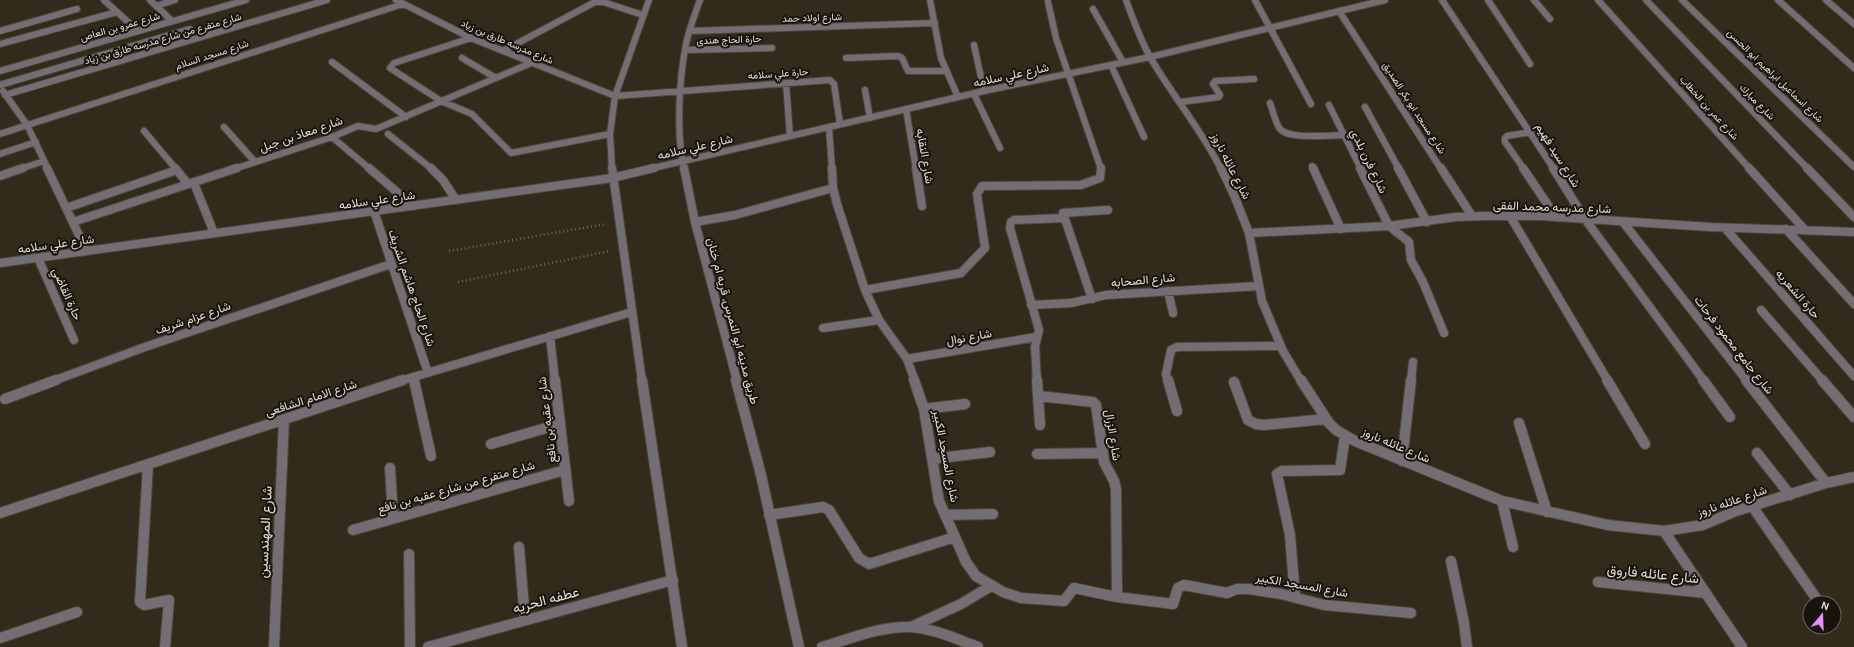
<svg xmlns="http://www.w3.org/2000/svg" width="1854" height="647" font-family="Karla,Vazirmatn,sans-serif">
	<rect width="100%" height="100%" fill="#322b1b"/>
	<g fill="none" stroke-linecap="round" stroke-linejoin="round">
		<defs>
			<path id="minor-far2" d="M 104,0 L 138,31
				M 150,0 L 172,21
				M 396,0 L 471,38 L 615,96 L 830,80 L 834,84 L 840,124
				M 930,0 L 941,58 L 958,97
				M 1126,0 C 1133,19 1140,39 1150,57 C 1172,95 1201,129 1221,169
				M 1255,0 L 1311,104
				M 1442,0 L 1554,169
				M 1488,0 L 1530,64
				M 1534,0 L 1550,19
				M 1598,0 L 1750,169
				M 1646,0 L 1808,169
				M 1682,0 L 1854,167
				M 1778,0 L 1854,68
				M 1826,0 L 1854,24
				M 1048,2 L 1056,38 L 1101,169
				M 156,6 L 175,0
				M 1093,9 L 1123,62
				M 1339,11 L 1441,169
				M 0,31 L 77,9
				M 690,31 L 935,23
				M 471,38 L 394,63 L 390,68 L 441,101 L 472,114 L 511,153 L 610,134
				M 0,44 L 117,12
				M 974,45 L 984,91
				M 685,50 L 772,48
				M 503,51 L 595,2 L 603,2 L 643,15
				M 462,58 L 496,78
				M 846,58 L 898,56 L 902,58 L 908,71 L 946,71
				M 332,62 L 406,117
				M 1111,65 L 1144,137
				M 0,71 L 246,0
				M 786,83 L 790,136
				M 0,85 L 190,29
				M 865,90 L 870,118
				M 3,91 L 27,125 L 48,169
				M 974,94 L 1000,148
				M 5,95 L 327,0
				M 1181,102 L 1219,97 L 1220,95 L 1213,84 L 1215,81 L 1254,79
				M 1270,103 C 1273,111 1275,122 1280,129 C 1289,140 1331,135 1344,135
				M 1329,105 L 1361,169
				M 1365,107 L 1399,169
				M 906,109 L 916,169
				M 224,127 L 255,162
				M 829,127 L 832,169
				M 144,131 L 176,169
				M 0,134 L 403,4
				M 388,134 L 432,169
				M 332,137 L 370,169
				M 0,154 L 36,142
				M 1312,166 L 1313,169
				M 20,169 L 44,161
				M 234,169 L 332,137 L 358,126 L 376,129 L 531,63
				M 684,169 C 676,134 679,79 686,44 C 689,29 695,14 700,0
				M 1524,169 L 1505,142 L 1505,138 L 1507,136 L 1531,132"/>
			<path id="minor-far1" d="M 47,168 L 86,250
				M 175,168 L 188,184
				M 369,168 L 413,206
				M 431,168 L 443,180 L 456,200
				M 684,168 L 695,222 L 737,381
				M 832,168 L 833,188 L 837,204 L 865,290 L 879,320 L 907,359 L 915,381
				M 916,168 L 922,206
				M 1221,168 L 1234,195 L 1249,233 L 1262,301 L 1283,351 L 1301,381
				M 1313,168 L 1341,229
				M 1360,168 L 1389,226 L 1409,242 L 1411,260 L 1423,282 L 1444,333
				M 1398,168 L 1427,222
				M 1441,168 L 1472,216
				M 1523,168 L 1556,217
				M 1553,168 L 1585,219 L 1704,381
				M 1749,168 L 1805,230
				M 1807,168 L 1854,217
				M 0,176 L 23,168
				M 194,183 L 214,233
				M 66,208 L 177,170
				M 374,211 L 428,373
				M 1510,216 L 1608,381
				M 73,222 L 237,168
				M 695,222 L 735,215 L 833,188
				M 1623,222 L 1747,381
				M 1725,228 L 1854,376
				M 1786,229 L 1854,304
				M 1249,233 L 1389,226 L 1456,217 L 1485,216 L 1541,216 L 1710,227 L 1854,232
				M 38,258 L 74,340
				M 865,290 L 961,273 L 985,248 L 977,194 L 982,186 L 1081,185 L 1100,178 L 1101,168
				M 1168,291 L 1173,313
				M 1092,299 L 1063,213 L 1108,210
				M 1031,305 L 1071,303 L 1106,295 L 1259,286
				M 1761,310 L 1823,381
				M 823,328 L 879,320
				M 550,336 L 555,381
				M 907,359 L 1036,337
				M 413,377 L 414,381
				M 53,381 L 145,347 L 391,264
				M 400,381 L 632,312
				M 1037,381 L 1035,347 L 1039,330 L 1010,228 L 1011,222 L 1014,220 L 1064,218
				M 1168,381 L 1166,374 L 1171,350 L 1177,347 L 1281,346
				M 1411,381 L 1413,362"/>
			<path id="minor" d="M 414,380 L 431,456
				M 555,380 L 569,501
				M 736,380 L 761,475 L 799,647
				M 914,380 L 924,409 L 939,501 L 966,562 L 976,576 L 1003,592 L 1021,598 L 1064,601 L 1074,588 L 1117,597 L 1173,604 L 1178,588 L 1184,585 L 1227,593 L 1237,589 L 1249,589 L 1281,594 L 1324,605 L 1411,613
				M 1037,380 L 1040,425
				M 1168,380 L 1177,411
				M 1301,380 L 1329,423 L 1336,430 L 1355,441 L 1502,501 L 1608,525 L 1664,531 L 1703,525 L 1736,511 L 1826,483 L 1854,477
				M 1607,380 L 1645,444
				M 1703,380 L 1730,417
				M 1746,380 L 1826,483
				M 1822,380 L 1854,417
				M 1234,382 L 1248,420 L 1256,424 L 1264,425 L 1326,419
				M 1039,396 L 1093,402 L 1096,405 L 1104,462 L 1114,481 L 1116,489 L 1117,597
				M 5,399 L 56,380
				M 924,409 L 965,404
				M 1519,423 L 1547,512
				M 491,444 L 560,424
				M 1757,453 L 1790,495
				M 1037,454 L 1102,453
				M 932,459 L 990,452
				M 1402,461 L 1411,380
				M 148,464 L 140,602 L 144,605 L 169,600 L 165,647
				M 390,468 L 393,518
				M 1502,501 L 1513,547
				M 1752,506 L 1816,598
				M 0,513 L 403,380
				M 769,515 L 823,507 L 829,510 L 859,558 L 869,564 L 955,537
				M 945,515 L 993,514
				M 353,530 L 565,470
				M 1664,531 L 1742,647
				M 519,547 L 525,620
				M 409,554 L 410,647
				M 1451,561 L 1464,623 L 1467,647
				M 1598,582 L 1706,593
				M 1295,597 L 1290,535 L 1277,474 L 1282,471 L 1340,470 L 1345,436
				M 911,627 L 961,604 L 991,586
				M 0,638 L 77,612
				M 274,647 L 284,419
				M 428,647 L 673,580
				M 822,647 C 850,639 880,626 910,627 C 933,628 956,639 978,647"/>
			<path id="tertiary-far2" d="M 612,169 L 610,134 L 615,96 L 649,0
				M 649,169 L 984,91 L 1150,57 L 1385,0"/>
			<path id="tertiary-far1" d="M 612,168 L 642,381
				M 0,263 L 612,178 L 654,168"/>
			<path id="tertiary" d="M 642,380 L 682,647"/>
		</defs>
		<use href="#minor-far2" stroke="#4e4839" stroke-width="8"/>
		<use href="#minor-far1" stroke="#4e4839" stroke-width="10"/>
		<use href="#minor" stroke="#4e4839" stroke-width="12"/>
		<use href="#tertiary-far2" stroke="#4e4839" stroke-width="8"/>
		<use href="#tertiary-far1" stroke="#4e4839" stroke-width="10"/>
		<use href="#tertiary" stroke="#4e4839" stroke-width="12"/>
		<path stroke="#6f695b" stroke-width="2.5" stroke-dasharray="1 3" stroke-linecap="butt" d="M 449,251 L 606,224
			M 458,282 L 610,251"/>
		<use href="#minor-far2" stroke="#736d74" stroke-width="6"/>
		<use href="#minor-far1" stroke="#736d74" stroke-width="8"/>
		<use href="#minor" stroke="#736d74" stroke-width="10"/>
		<use href="#tertiary-far2" stroke="#736d74" stroke-width="6"/>
		<use href="#tertiary-far1" stroke="#736d74" stroke-width="8"/>
		<use href="#tertiary" stroke="#736d74" stroke-width="10"/>
	</g>
	<g text-anchor="middle" dominant-baseline="central" stroke-width="4" stroke-linejoin="round" paint-order="stroke">
		<g font-size="10" fill="#e2ded4" stroke="#17140d">
			<text transform="translate(812 18) rotate(-2)">شارع اولاد حمد</text>
			<text transform="translate(120 27) rotate(-16)">شارع عمرو بن العاص</text>
			<text transform="translate(163 39) rotate(-16)">شارع متفرع من شارع مدرسه طارق بن زياد</text>
			<text transform="translate(729 40) rotate(-2)">حارة الحاج هندى</text>
			<text transform="translate(507 42) rotate(23)">شارع مدرسه طارق بن زياد</text>
			<text transform="translate(212 55) rotate(-18)">شارع مسجد السلام</text>
			<text transform="translate(778 74) rotate(-4)">حارة علي سلامه</text>
			<text transform="translate(1775 76) rotate(44)">شارع اسماعيل ابراهيم ابو الحسن</text>
			<text transform="translate(1757 102) rotate(46)">شارع مبارك</text>
			<text transform="translate(1414 108) rotate(57)">شارع مسجد ابو بكر الصديق</text>
			<text transform="translate(1709 108) rotate(48)">شارع عمر بن الخطاب</text>
		</g>
		<g font-size="12" fill="#e2ded4" stroke="#17140d">
			<text transform="translate(1011 75) rotate(-12)">شارع علي سلامه</text>
			<text transform="translate(301 134) rotate(-19)">شارع معاذ بن جبل</text>
			<text transform="translate(695 147) rotate(-13)">شارع علي سلامه</text>
			<text transform="translate(1558 155) rotate(58)">شارع سيد فهيم</text>
			<text transform="translate(925 156) rotate(80)">شارع النقابه</text>
			<text transform="translate(1369 161) rotate(64)">شارع فرن بلدي</text>
			<text transform="translate(1231 166) rotate(63)">شارع عائله ناروز</text>
			<text transform="translate(377 200) rotate(-8)">شارع علي سلامه</text>
			<text transform="translate(1552 207) rotate(2)">شارع مدرسه محمد الفقى</text>
			<text transform="translate(56 244) rotate(-8)">شارع علي سلامه</text>
			<text transform="translate(1143 280) rotate(-5)">شارع الصحابه</text>
			<text transform="translate(412 288) rotate(71)">شارع الحاج هاشم الشريف</text>
			<text transform="translate(67 294) rotate(66)">حارة القاضي</text>
			<text transform="translate(1798 294) rotate(49)">حارة الشعريه</text>
			<text transform="translate(193 318) rotate(-19)">شارع عزام شريف</text>
			<text transform="translate(733 321) rotate(75)">طريق مدينه ابو النمرس, قريه ام خنان</text>
			<text transform="translate(969 337) rotate(-10)">شارع نوال</text>
			<text transform="translate(1734 345) rotate(52)">شارع جامع محمود فرحات</text>
			<text transform="translate(311 398) rotate(-18)">شارع الامام الشافعى</text>
			<text transform="translate(547 420) rotate(-97)">شارع عقبه بن نافع</text>
			<text transform="translate(1113 435) rotate(81)">شارع الزرال</text>
			<text transform="translate(1396 445) rotate(23)">شارع عائله ناروز</text>
			<text transform="translate(946 456) rotate(79)">شارع المسجد الكبير</text>
			<text transform="translate(456 487) rotate(-16)">شارع متفرع من شارع عقبه بن نافع</text>
			<text transform="translate(1732 501) rotate(-19)">شارع عائله ناروز</text>
			<text transform="translate(1302 585) rotate(10)">شارع المسجد الكبير</text>
		</g>
		<g font-size="14" fill="#e2ded4" stroke="#17140d">
			<text transform="translate(265 532) rotate(-87)">شارع المهندسين</text>
			<text transform="translate(1653 574) rotate(6)">شارع عائله فاروق</text>
			<text transform="translate(546 600) rotate(-15)">عطفه الحريه</text>
		</g>
	</g>
	<g transform="translate(1822 615) rotate(19)"><circle r="19" fill="#17140d" stroke="#68655d"/>
	<path d="M0-3L7 15L0 10L-7 15Z" fill="#e98efe"/>
	<text y="-6" font-size="11" font-weight="bold" text-anchor="middle" fill="#e2ded4">N</text>
	</g>
</svg>
